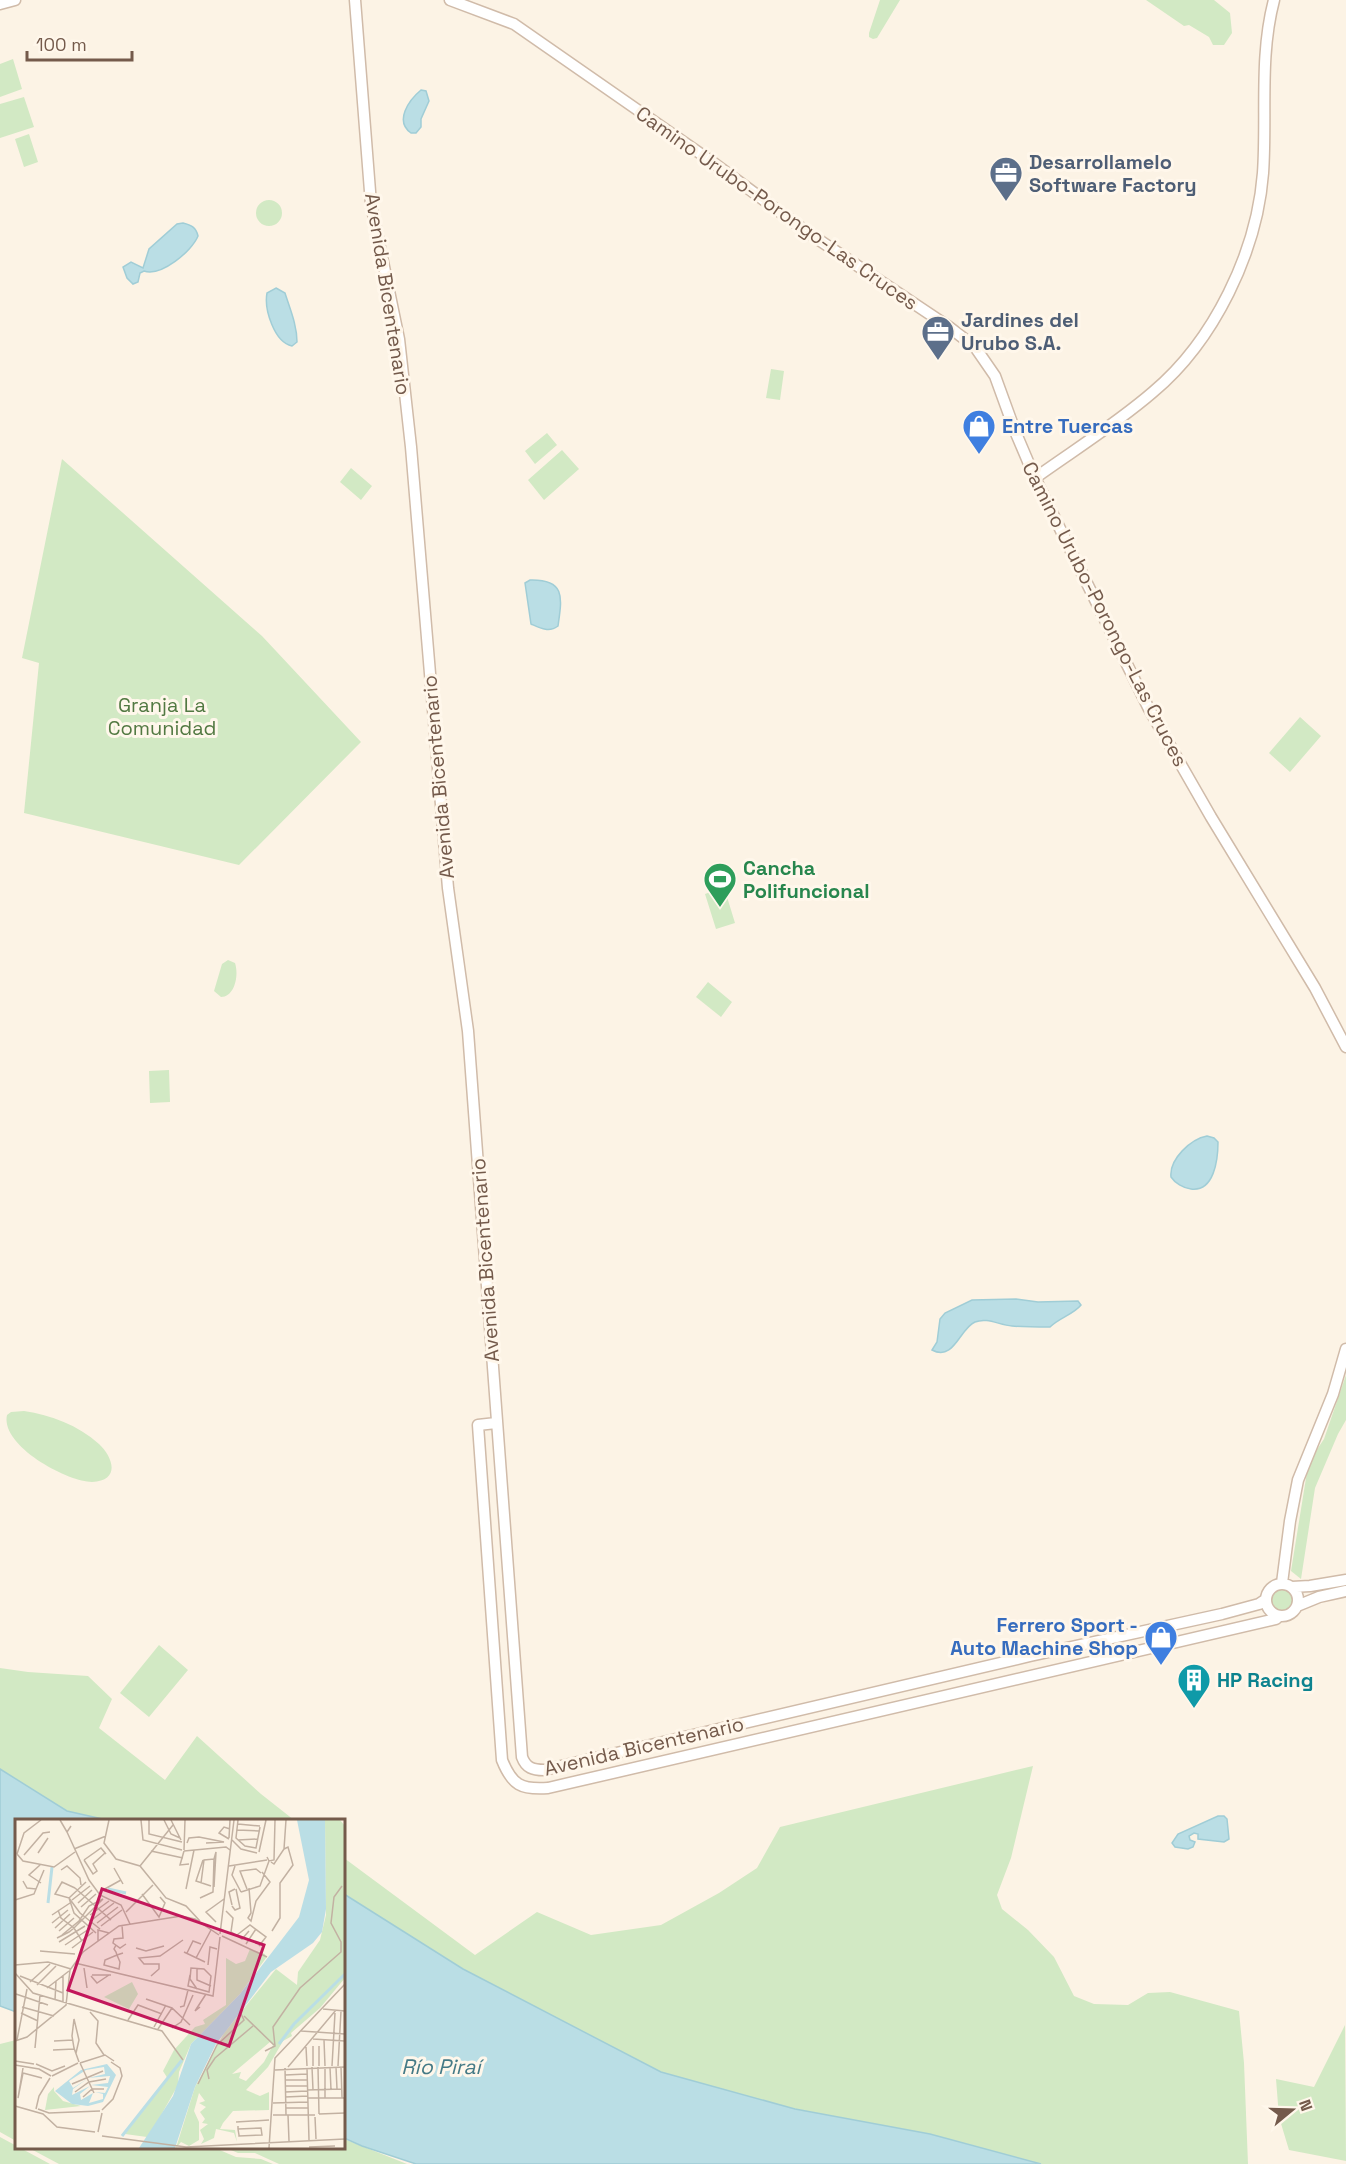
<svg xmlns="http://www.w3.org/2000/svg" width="1346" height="2164" font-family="'Space Grotesk',sans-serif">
	<rect width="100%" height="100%" fill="#fcf3e5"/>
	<path fill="#d2e9c4" d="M 880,0 L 900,0 L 877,38 L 873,39 L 869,37 L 869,33 Z
		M 1146,0 L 1214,0 L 1230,13 L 1232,33 L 1224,45 L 1213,45 L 1209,37 L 1189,25 L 1184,26 Z
		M 13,59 L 22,89 L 0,97 L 0,64 Z
		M 24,97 L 34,127 L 0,138 L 0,104 Z
		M 29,134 L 38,162 L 24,167 L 15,139 Z
		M256 213a13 13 0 1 1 26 0a13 13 0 1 1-26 0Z
		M 771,369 L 784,371 L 780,400 L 766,398 Z
		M 547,433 L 557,445 L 535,464 L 525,451 Z
		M 562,450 L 579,469 L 544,500 L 528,480 Z
		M 62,459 L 262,636 L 361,742 L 239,865 L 24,813 L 39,663 L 22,658 Z
		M 351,468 L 372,486 L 361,500 L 340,482 Z
		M 1300,717 L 1321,736 L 1290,772 L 1269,753 Z
		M 724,887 L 735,923 L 716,929 L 705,894 Z
		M 228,960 L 235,963 C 239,975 235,997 221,997 L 214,991 L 222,964 Z
		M 708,982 L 732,1002 L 721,1017 L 696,997 Z
		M 169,1070 L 170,1102 L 150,1103 L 149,1071 Z
		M 1346,1375 L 1346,1420 L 1338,1434 L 1315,1488 L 1301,1579 L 1291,1571 L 1307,1472 L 1314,1454 L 1324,1439 Z
		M 24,1411 C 51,1415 78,1425 99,1444 C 114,1458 120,1481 92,1482 C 68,1482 0,1446 7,1415 L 11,1412 Z
		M1271 1600a11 11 0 1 1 22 0a11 11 0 1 1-22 0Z
		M 159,1645 L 188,1670 L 149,1717 L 120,1693 Z
		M 0,1668 L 28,1672 L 88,1676 L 112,1699 L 99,1728 L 165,1780 L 197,1736 L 261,1794 L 294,1820 L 107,1820 L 67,1811 L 0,1769 Z
		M 1033,1766 L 1011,1858 L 997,1895 L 1002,1909 L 1028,1930 L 1054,1957 L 1074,1996 L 1094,2004 L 1128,2005 L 1148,1993 L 1170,1992 L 1239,2011 L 1244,2063 L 1248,2164 L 1041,2164 L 930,2134 L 795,2109 L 661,2072 L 463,1969 L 344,1894 L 344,1858 L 475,1955 L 537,1912 L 591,1935 L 661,1925 L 719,1893 L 757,1868 L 780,1827 Z
		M 1345,2025 L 1346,2161 L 1289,2150 L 1279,2117 L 1276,2079 L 1314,2087 Z
		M 16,2040 L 16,2141 L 0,2132 L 0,2044 Z
		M 0,2137 L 50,2164 L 0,2164 Z
		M 344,2139 L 407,2164 L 279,2164 L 255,2153 L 238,2153 L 226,2148 L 344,2148 Z
		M 29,2148 L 215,2148 L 236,2157 L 261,2159 L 273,2164 L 59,2164 Z"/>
	<path fill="#badee5" stroke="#a0cdd6" stroke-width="1.5" d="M 421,90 L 426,91 L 429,101 L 421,119 L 421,127 L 416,133 L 411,133 C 394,121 409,100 421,90 Z
		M 183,223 C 191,225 196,227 198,236 C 192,251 161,277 144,271 L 140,273 L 138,282 L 133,284 L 127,278 L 123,267 L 131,262 L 143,268 L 149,249 L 177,224 Z
		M 276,288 L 285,293 C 290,309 297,325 297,342 L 292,346 C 274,342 264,309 267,293 Z
		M 530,580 C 566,579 562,598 558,626 C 549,633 540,628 531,624 L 525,583 Z
		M 1207,1136 L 1214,1138 L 1218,1142 C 1218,1160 1214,1192 1191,1189 C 1183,1188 1175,1183 1171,1177 C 1169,1159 1191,1139 1207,1136 Z
		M 1016,1299 L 1038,1302 L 1078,1301 L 1081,1305 C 1074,1314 1059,1318 1050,1327 C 1037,1327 1024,1327 1012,1326 C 999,1325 987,1317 975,1322 C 960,1328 954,1362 932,1350 L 937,1342 L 940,1319 L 945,1313 L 972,1300 Z
		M 0,1769 L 67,1811 L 107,1820 L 16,1820 L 16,2012 L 0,2006 Z
		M 1218,1816 L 1224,1816 L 1227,1819 L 1229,1839 L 1224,1842 L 1198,1839 L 1198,1834 L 1194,1833 L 1189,1836 L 1190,1840 L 1195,1842 L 1193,1847 L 1188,1849 L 1175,1847 L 1172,1843 L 1178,1834 Z
		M 344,1894 L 463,1969 L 661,2072 L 795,2109 L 930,2134 L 1041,2164 L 416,2164 L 362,2146 L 344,2138 Z"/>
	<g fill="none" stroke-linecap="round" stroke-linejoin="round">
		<defs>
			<path id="secondary" d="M 355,0 L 371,204 L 399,339 L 411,447 L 448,888 L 468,1031 L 522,1757 C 526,1768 533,1770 544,1770 L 1030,1656 L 1222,1614 L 1259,1604 L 1265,1600
				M 450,0 L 514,24 L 711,161 L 807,232 L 949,327 L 975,347 L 995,376 L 1015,431 L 1035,478 L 1149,709 L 1211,817 L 1315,988 L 1346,1047
				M 0,4 L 15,0
				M 1035,478 C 1074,450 1116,424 1153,392 C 1214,341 1257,252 1263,173 C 1267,115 1259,57 1274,0
				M 496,1423 L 478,1425 L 502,1760 C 512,1785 521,1790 548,1788 L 1276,1619 L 1279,1616
				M 1282,1583 L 1290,1521 L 1298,1480 L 1333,1394 L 1346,1349
				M1266 1600a16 16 0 1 1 32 0a16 16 0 1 1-32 0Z
				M 1292,1587 L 1310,1586 L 1346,1580
				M 1297,1606 L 1319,1597 L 1346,1591"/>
		</defs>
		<use href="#secondary" stroke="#d0bba9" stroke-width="13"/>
		<use href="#secondary" stroke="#fff" stroke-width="10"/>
	</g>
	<defs>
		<symbol id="office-pin" viewBox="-11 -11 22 30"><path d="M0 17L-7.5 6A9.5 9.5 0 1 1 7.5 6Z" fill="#5c6f8a" stroke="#fff7eb"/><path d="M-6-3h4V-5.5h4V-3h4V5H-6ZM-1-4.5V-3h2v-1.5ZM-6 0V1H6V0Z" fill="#fff"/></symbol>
		<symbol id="shop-pin" viewBox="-11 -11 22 30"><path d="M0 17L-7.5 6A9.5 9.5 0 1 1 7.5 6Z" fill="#3f7fe0" stroke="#fff7eb"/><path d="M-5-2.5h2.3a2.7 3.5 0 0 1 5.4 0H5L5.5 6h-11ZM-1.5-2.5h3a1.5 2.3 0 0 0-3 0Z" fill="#fff"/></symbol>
		<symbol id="stadium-pin" viewBox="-11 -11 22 30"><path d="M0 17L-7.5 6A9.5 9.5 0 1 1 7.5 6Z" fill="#2e9e5b" stroke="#fff7eb"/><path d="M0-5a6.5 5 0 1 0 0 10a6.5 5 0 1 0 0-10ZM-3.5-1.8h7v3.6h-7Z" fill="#fff"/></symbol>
		<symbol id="building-pin" viewBox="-11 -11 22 30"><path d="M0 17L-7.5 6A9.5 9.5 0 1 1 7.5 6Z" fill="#0f9aa8" stroke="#fff7eb"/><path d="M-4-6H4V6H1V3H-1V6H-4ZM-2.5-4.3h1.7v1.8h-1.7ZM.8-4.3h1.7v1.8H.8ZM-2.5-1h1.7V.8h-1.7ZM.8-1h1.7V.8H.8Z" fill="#fff"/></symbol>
	</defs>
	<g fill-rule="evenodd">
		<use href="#office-pin" x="987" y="154" width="38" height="52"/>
		<use href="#office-pin" x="919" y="313" width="38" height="52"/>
		<use href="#shop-pin" x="960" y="407" width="38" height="52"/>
		<use href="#stadium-pin" x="701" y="860" width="38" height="52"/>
		<use href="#shop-pin" x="1142" y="1618" width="38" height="52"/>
		<use href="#building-pin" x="1175" y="1661" width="38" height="52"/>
	</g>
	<g text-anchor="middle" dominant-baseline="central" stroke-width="6" stroke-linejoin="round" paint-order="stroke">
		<g font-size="20" font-weight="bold" fill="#4e5e75" stroke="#fff7eb" text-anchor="start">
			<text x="1029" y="162">Desarrollamelo<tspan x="1029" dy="23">Software Factory</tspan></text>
			<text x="961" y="320">Jardines del<tspan x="961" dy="23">Urubo S.A.</tspan></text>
		</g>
		<g font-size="20" fill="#745a4b" stroke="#fff7eb">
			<text transform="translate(777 208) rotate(35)">Camino Urubo-Porongo-Las Cruces</text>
			<text transform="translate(388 294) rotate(81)">Avenida Bicentenario</text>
			<text transform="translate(1105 614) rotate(63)">Camino Urubo-Porongo-Las Cruces</text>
			<text transform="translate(438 777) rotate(-95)">Avenida Bicentenario</text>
			<text transform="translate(485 1260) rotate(-94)">Avenida Bicentenario</text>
			<text transform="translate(644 1746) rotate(-13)">Avenida Bicentenario</text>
		</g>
		<g font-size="20" font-weight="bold" fill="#366cbe" stroke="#fff7eb" text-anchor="start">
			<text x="1002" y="426">Entre Tuercas</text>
			<text x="1138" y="1625" text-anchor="end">Ferrero Sport -<tspan x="1138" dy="23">Auto Machine Shop</tspan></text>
		</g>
		<g font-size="20" fill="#527942" stroke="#fff7eb">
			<text x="162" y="705">Granja La<tspan x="162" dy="23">Comunidad</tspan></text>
		</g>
		<g font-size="20" font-weight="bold" fill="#27864d" stroke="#fff7eb" text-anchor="start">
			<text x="743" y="868">Cancha<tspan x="743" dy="23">Polifuncional</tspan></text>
		</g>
		<g font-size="20" font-weight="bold" fill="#0d838f" stroke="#fff7eb" text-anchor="start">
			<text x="1217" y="1680">HP Racing</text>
		</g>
		<g font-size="21" font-style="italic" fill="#457a86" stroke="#fff7eb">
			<text x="441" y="2066">Río Piraí</text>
		</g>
	</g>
	<g transform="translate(15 1819)">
		<rect width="330" height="330" fill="#fcf3e5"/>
		<path d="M 310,1 L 325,1 L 330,7 L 330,159 L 305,189 L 276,214 L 277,217 L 268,222 L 253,248 L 231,271 L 245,277 L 254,273 L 254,291 L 218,292 L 208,304 L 205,310 L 220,311 L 222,323 L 219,314 L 201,310 L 199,319 L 186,325 L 189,320 L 185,311 L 193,305 L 187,304 L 190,300 L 185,293 L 191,288 L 184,284 L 190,282 L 184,274 L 179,292 L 184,303 L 184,321 L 174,327 L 166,323 L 161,329 L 180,268 L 209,214 L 261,150 L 282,166 L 283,153 L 305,121 L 311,96 ZM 255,223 L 258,226 L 249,243 L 231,262 L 224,259 L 226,253 L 217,255 ZM 235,130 L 250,135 L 251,139 L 225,175 L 176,225 L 164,253 L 163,266 L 141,305 L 132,318 L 110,315 L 153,260 L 148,252 L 159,231 L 180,208 L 190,205 L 188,201 L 211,186 L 211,139 L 221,145 L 230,142 ZM 117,163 L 123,175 L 114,190 L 89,178 ZM 39,268 L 39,272 L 48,282 L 66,287 L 30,291 L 33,275 Z" fill="#d2e9c4" fill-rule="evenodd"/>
		<path d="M 282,1 L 310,1 L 311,90 L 307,113 L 298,124 L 256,153 L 201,225 L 180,268 L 160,329 L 124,329 L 158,277 L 176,225 L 225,175 L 284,98 L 294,61 ZM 92,245 L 101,256 L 88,283 L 73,287 L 57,285 L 40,272 L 66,251 ZM 89,248 L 90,255 L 73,259 L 95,257 L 93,264 L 76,266 L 93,268 L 90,274 L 80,273 L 88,275 L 88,280 L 74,284 L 78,274 L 66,281 L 65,275 L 75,267 L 57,276 L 58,270 L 72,260 L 58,269 L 54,262 L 71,251 Z" fill="#badee5" fill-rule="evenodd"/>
		<path fill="none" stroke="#badee5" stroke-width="3" d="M 93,70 L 111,74M 33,84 L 37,48M 264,225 L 279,205 L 330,155M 107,317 L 167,241"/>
		<path fill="none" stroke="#c2b1a2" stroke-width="1.5" d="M 45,1 L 52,13 L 56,7M 94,1 L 89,24 L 101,40 L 125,47 L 151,79 L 171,87 L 185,102M 126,1 L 128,21 L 167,31M 134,1 L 134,15 L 167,23M 149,1 L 156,15 L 165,19M 156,1 L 166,21M 223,1 L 221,19 L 230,27 L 241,29 L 245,8M 223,5 L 245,7M 222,11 L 244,12M 52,13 L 74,61 L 85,76 L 106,86 L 115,105M 214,19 L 215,1M 214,20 L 204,14 L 209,8 L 215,10M 217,21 L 226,30 L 242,34M 223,21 L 243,20M 172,24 L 174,19 L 184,18 L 209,23 L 191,24M 59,30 L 91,17M 169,31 L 170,1M 136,32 L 168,39M 169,32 L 211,28 L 215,31M 169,32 L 165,46 L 174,45M 244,33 L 251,1M 23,34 L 33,19M 2,35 L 8,42 L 39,48 L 60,33M 2,35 L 9,14 L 26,1M 9,36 L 28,14 L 35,13M 252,38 L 254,42 L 259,41 L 260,1M 69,41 L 78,55 L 82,52 L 78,45 L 90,34M 69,41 L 86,29 L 91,35M 188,41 L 181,62 L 196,67M 256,43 L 259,45 L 269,30 L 271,1M 25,46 L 14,56 L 26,64M 125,47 L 158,6M 214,47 L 252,41M 220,47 L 217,56 L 226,73M 99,49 L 108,65M 46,51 L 52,47 L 65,59 L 66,66M 8,62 L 12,69 L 21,70 L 29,51M 199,68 L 201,33 L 199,40M 60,69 L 47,63 L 40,75 L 54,79 L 71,63M 234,69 L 236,94 L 233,99 L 236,102 L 241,82 L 255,63 L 247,53M 171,70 L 179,31M 232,70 L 225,52 L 241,50 L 246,54M 88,71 L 106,61M 226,73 L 245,67 L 254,42M 127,75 L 144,98 L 150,84 L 145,78M 185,79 L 198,73 L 199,40 L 189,41 L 186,64M 0,81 L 19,75 L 21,70M 57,81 L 75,67M 63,84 L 77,71M 217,86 L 214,73 L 220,70M 217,87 L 220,91 L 225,89 L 221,70M 66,88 L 81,75M 43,91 L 46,99 L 59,109 L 67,122M 211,92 L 218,99 L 216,113 L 227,120 L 234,112M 111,93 L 138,66M 37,96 L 55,84M 75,96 L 94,82M 78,100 L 99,84M 96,101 L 60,69 L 96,101M 201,103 L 191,93 L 209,80M 37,104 L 53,91M 82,104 L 103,88M 107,106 L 108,119 L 99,120 L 98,124 L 105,129 L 111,125M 86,107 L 107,91M 40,109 L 55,95M 44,112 L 59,99M 257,112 L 265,99 L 265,64 L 278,46 L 273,28 L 269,30M 81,114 L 59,94 L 54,79 L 65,94 L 85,110M 205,115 L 219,1M 222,116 L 235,106 L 251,118 L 244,127M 207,117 L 252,138M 42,119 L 54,113 L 59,109 L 88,80 L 74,87 L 64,102 L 47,116M 83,122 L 83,111 L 94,114M 44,123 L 70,107M 231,125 L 241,110M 50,126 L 74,110M 101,126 L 99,130 L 101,133 L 102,136 L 105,143 L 104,150 L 89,146 L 90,141 L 102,136 L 108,134M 57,129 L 78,113M 121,129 L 131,132 L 149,127M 25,132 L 60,135M 169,133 L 190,143M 172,134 L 178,122 L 186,125M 181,139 L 196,111M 60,144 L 198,177 L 205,118M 0,146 L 33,143 L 56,150M 193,146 L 195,128 L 202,130M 69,149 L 72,169M 182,150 L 182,161 L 196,167M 0,154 L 18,174 L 147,212 L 168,241M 77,156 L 96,156M 175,156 L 173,167 L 194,173 L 196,157 L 189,150 L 176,149 L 175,160 L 182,170M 5,157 L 48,174M 76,157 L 82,164 L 94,156M 136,157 L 144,150 L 144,145 L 129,145 L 124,139 L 145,137 L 168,121M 15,163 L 35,145M 22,166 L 41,147M 32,169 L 54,152M 1,175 L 33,186M 131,180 L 157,189 L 175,206M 40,181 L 41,162M 48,184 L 48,156M 7,188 L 39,197M 165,188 L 169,187 L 173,171M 185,188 L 180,192 L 191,175M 308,190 L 330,192M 75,193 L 83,202 L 81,224 L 89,236M 6,194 L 23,202M 229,197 L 259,226M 113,201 L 123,186 L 147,195M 139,208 L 151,186M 157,209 L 166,203 L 178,176M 143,210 L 157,189M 286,212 L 330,215M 298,220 L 330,222M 2,221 L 12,170M 309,221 L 310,247M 0,222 L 12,218 L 51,186 L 55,151 L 68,133 L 104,107 L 166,97 L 180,100 L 204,116M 39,222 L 58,221M 298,227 L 298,247M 304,227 L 304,247M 291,228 L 292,247M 20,229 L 25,176M 38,231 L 59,230M 250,232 L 260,227 L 258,208 L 285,169 L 326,133 L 326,123 L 316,104 L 319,78 L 327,67M 61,234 L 64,221 L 59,200 L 57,217 L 59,229 L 64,243M 0,242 L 19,245M 65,244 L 90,236 L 99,242M 65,244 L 79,274M 21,245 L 37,252 L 50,247M 0,246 L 24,250 L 36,257M 317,247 L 320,194M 323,247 L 326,192M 273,248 L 321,191M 297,248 L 298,271M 303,248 L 304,295M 310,248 L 310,279M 315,248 L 316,271M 321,248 L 322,270M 326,248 L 327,279M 270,249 L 271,296M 292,249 L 294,321M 260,251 L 330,248M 8,254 L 3,279 L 8,249M 8,254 L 27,259M 270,256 L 292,255M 37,257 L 63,244M 194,260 L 192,251 L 200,239 L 238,207M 270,261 L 292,261M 57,265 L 88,252M 183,265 L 202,226 L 229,201 L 226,195M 270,267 L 292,267M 292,271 L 327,270M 60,273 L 74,263 L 91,260M 270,273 L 292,272M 68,278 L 77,270 L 89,270M 270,278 L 293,277M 293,279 L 330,279M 258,284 L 293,283M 0,287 L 28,295 L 42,308 L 80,313M 271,289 L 293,289M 21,290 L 24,277 L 35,259M 23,290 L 34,294 L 85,292M 87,291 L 98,280 L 107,257 L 105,249 L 96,243M 304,295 L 330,294M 258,296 L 300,296M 273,296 L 274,322M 300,298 L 301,320M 221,303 L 254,301M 223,307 L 223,310 L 224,316 L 224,317 L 247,316 L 246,309 L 223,310M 83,313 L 87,294M 87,317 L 171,328 L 330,320M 294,328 L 320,327M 254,329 L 260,239 L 330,165"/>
		<path fill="#c2185b" fill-opacity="0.15" stroke="#c2185b" stroke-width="3" d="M 87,70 L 249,126 L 214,227 L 53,171 Z"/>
		<rect width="330" height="330" fill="none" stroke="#745a4b" stroke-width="3"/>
	</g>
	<g transform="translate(1292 2110) rotate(71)" stroke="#fff7eb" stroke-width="4.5" paint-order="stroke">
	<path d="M0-4.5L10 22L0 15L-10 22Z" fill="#745a4b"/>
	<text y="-9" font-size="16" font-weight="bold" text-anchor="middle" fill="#745a4b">N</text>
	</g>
	<path d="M27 51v9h105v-9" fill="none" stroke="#745a4b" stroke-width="3"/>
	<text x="36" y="51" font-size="18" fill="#745a4b" stroke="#fff7eb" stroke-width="4.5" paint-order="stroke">100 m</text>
</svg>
